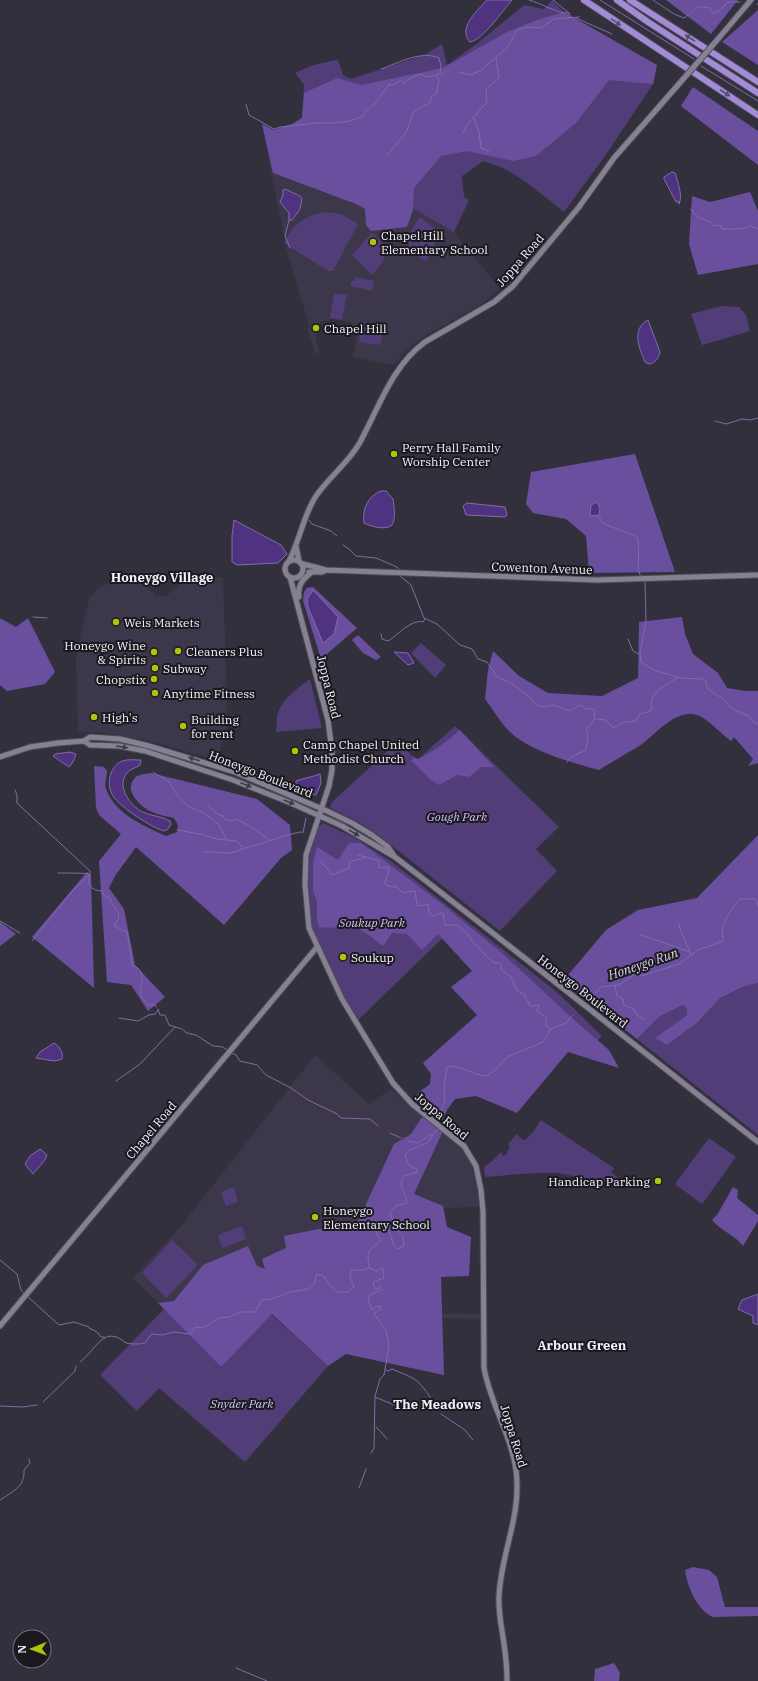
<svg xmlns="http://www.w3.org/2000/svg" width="758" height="1681" font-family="'IBM Plex Serif',serif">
	<rect width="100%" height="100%" fill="#33303d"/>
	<path fill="#3d374c" d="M 262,124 L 454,232 L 500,289 L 480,305 L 431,332 L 418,341 L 403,353 L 395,364 L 392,365 L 353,357 L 357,334 L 351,322 L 333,319 L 318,323 L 316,342 L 319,351 L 319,353 L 315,353 L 308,331 L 309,325 L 287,251 Z
		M 223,577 L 227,697 L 226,727 L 217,760 L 149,741 L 106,733 L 78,731 L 76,658 L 89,598 L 99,588 L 105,584 L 144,583 L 156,596 L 166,596 L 177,587 L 183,580 Z
		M 315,1055 L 369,1104 L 391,1089 L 416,1112 L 456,1141 L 467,1154 L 476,1171 L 479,1207 L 444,1208 L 441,1276 L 442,1314 L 481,1314 L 481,1319 L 442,1318 L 444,1375 L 346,1354 L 328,1366 L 272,1314 L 221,1367 L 133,1278 L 181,1226 Z"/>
	<path fill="#513e78" d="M 552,0 L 564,12 L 519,56 L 657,65 L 653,84 L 605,156 L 564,212 C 539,193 514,168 483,161 L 462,176 L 464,197 L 469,200 L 454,232 L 274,130 L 292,124 L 302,118 L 304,85 L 295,73 C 309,66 322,62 338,60 L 343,75 L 351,79 L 424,55 L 442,44 L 447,65 L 478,43 L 524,5 L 544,9 Z
		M 325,212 L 341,214 L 358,224 L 333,271 L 328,271 L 284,243 C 292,225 305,215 325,212 Z
		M 420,217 L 441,233 L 426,261 C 401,248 406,237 420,217 Z
		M 372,233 C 392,250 388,257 372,275 L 352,255 Z
		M 355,277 L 374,281 L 372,291 L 351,286 L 351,282 L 354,281 Z
		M 334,293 L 347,295 L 342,320 L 330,318 Z
		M 722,306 L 739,307 L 746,315 L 750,331 L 702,345 L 691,314 Z
		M 362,322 L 384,325 L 380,345 L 359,342 Z
		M 421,643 L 446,665 L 435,678 L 411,653 Z
		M 310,679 L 322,728 L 276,732 C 277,726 276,719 278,713 C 283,698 298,688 310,679 Z
		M 455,726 L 559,827 L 536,849 L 557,871 L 500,931 L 377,834 L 355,820 L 330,808 L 332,802 L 398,742 L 417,760 Z
		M 323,823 L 355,838 L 392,862 L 558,993 L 602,1036 L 590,1049 L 453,928 L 357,1021 L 349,1009 L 314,936 C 305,904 303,867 316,836 C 318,831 318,826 323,823 Z
		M 758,983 L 758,1135 L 637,1039 L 659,1017 L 683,1005 L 687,1009 L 687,1015 L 655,1038 L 699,1021 L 720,998 L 743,987 Z
		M 541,1120 L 614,1168 L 611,1172 L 621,1180 L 608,1178 L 606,1182 L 557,1173 L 534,1173 L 485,1177 L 484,1168 L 486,1165 L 490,1163 L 501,1152 L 503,1156 L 506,1155 L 510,1147 L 508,1144 L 517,1134 L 521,1139 L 525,1140 L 534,1131 Z
		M 709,1138 L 736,1157 L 702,1204 L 675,1184 Z
		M 234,1187 L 238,1202 L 226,1206 L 221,1192 Z
		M 242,1226 L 246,1239 L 222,1248 L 218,1235 Z
		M 172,1240 L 198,1265 L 166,1298 L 142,1273 Z
		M 164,1309 L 221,1367 L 271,1314 L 328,1366 L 245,1462 L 159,1388 L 137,1411 L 100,1375 Z"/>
	<path fill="#6a4f9f" d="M 666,0 L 738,0 L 711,34 Z
		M 758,10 L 758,65 L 722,42 Z
		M 564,12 L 657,65 L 653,84 L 609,80 L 576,123 L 536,156 L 513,161 L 467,151 L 441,156 L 414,188 L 413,210 L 407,227 L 371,231 L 366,225 L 365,209 L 356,204 L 273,173 L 262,124 L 274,130 L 292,124 L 302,118 L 304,93 L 337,78 L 361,85 L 443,68 L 509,31 L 537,20 Z
		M 693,87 L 758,131 L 758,165 L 681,106 Z
		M 750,192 L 758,211 L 758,264 L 698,275 L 689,244 L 692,196 L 710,202 Z
		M 635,454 L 675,572 L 589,573 L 586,536 L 566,519 L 533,513 L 526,504 L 531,472 Z
		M 313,587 L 357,628 L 321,659 L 303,601 L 304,592 L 307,588 Z
		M 682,617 L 685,634 L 693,654 L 718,673 L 727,688 L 746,691 L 758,691 L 758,763 L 748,766 L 753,759 L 734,737 L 731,741 C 723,735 708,720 700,716 C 676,706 656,735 639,746 C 626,754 613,761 599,770 C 573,763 529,751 509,731 C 500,722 493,709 485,699 L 488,670 L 493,651 L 519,676 L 548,693 L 602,696 L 638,678 L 639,622 Z
		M 0,618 L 16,627 L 28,618 L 55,672 L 45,684 L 7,691 L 0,685 Z
		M 358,635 L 381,657 L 376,660 L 363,653 L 352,640 Z
		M 460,730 L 494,767 L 481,767 L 469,777 L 457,775 L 439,785 L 431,780 L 412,761 L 413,757 L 418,759 C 434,752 447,741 460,730 Z
		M 94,766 L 104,767 L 107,771 C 107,776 104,784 106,789 C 115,814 144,826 166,836 L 177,832 L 178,825 L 174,818 C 166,816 157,815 150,811 C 140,806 124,791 134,779 C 137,774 145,774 151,773 L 257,799 L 290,825 L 292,850 L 281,858 L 224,925 L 136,847 L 115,876 L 109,888 L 124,909 L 135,965 L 165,997 L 148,1011 L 131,985 L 107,982 L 99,861 L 121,834 L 99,815 L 96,808 Z
		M 758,835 L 758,983 L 743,987 L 720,998 L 699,1021 L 667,1045 L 655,1038 L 687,1015 L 687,1009 L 683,1005 L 659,1017 L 637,1039 L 563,981 L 606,930 L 638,910 L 697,898 Z
		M 349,843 L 361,843 L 442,904 L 502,953 L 572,1018 L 609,1050 L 619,1068 L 568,1052 L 517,1113 L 476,1096 L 455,1099 L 447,1110 L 442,1121 L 432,1114 L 435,1107 L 416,1099 L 419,1092 L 430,1084 L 431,1074 L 423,1063 L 477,1015 L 451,987 L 472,971 L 438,934 L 422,950 L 407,934 L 392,933 L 383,946 C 375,940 365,930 354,928 C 342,926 331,929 319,927 L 317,919 L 317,902 L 313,890 L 313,862 L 317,847 L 338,860 Z
		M 87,872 L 91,875 L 94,988 L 32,937 Z
		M 0,922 L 16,934 L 0,946 Z
		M 422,1117 L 443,1131 L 414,1194 L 443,1206 L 447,1227 L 471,1237 L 469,1276 L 441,1277 L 444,1375 L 346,1354 L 328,1366 L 272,1314 L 221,1367 L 158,1303 L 174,1301 L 203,1265 L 248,1246 L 257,1266 L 265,1269 L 262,1259 L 286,1248 L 284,1236 L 358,1221 L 394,1144 L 411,1134 Z
		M 733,1187 L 738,1190 L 737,1198 L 758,1215 L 758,1221 L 743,1246 C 735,1235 721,1231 712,1220 L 717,1215 Z
		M 693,1567 L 709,1570 L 717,1577 L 725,1607 L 758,1607 L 758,1616 L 713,1617 C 697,1610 687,1586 685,1570 Z
		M 614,1663 L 620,1673 L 619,1681 L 594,1681 L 595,1669 Z"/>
	<path fill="#503380" stroke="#816ca5" d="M 487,0 L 512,0 C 503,10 483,40 470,42 C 457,28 478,10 487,0 Z
		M 672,172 L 675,173 C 678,182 683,196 679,204 L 678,201 L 676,202 L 664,179 L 664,177 Z
		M 285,189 L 300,196 L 302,199 L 300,209 L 292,220 L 289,220 L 289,213 L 280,202 L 283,195 L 283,190 Z
		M 648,320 L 660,352 C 659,358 655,363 649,364 L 645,362 C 639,348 631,329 648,320 Z
		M 381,491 L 386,491 L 393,499 C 394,505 396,519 392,525 C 387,531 369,526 364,523 C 362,509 368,496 381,491 Z
		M 597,502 L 600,508 L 599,515 L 590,516 L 591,505 Z
		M 467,503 L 505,507 L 507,515 L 505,517 L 466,515 L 463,506 Z
		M 234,520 L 281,545 L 287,554 L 278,563 L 237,565 L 232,562 L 232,536 Z
		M 313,590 L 338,617 L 334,634 L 323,643 L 308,607 L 307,599 Z
		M 394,652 L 408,653 L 414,663 L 408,665 Z
		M 70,752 L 76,754 L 73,762 L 69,767 L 53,756 L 55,754 Z
		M 141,760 L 140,765 C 136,768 130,769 127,773 C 116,786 130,806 143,812 C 151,816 161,816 170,821 L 171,824 L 168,829 L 164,831 C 152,828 120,807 113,796 C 106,785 109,767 122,761 C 127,759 135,760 141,760 Z
		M 320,774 L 321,783 L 316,795 L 310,794 L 296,785 L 296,781 C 304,778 312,777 320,774 Z
		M 54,1043 C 59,1046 64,1053 62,1059 L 55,1061 L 36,1058 L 40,1052 Z
		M 40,1149 L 47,1155 L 45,1160 L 33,1174 L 25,1164 L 30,1156 Z
		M 758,1294 L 758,1325 L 753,1323 L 753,1316 L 738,1309 L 742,1300 Z"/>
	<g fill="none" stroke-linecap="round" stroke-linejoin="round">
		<path stroke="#816ca5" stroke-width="1" d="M 529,0 C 541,3 557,14 569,13
			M 553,0 L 569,13 L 570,17
			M 600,0 L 694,59
			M 653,0 L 674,14 L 684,18 C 697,10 691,4 710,8 L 713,14 L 719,11 L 728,2 L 740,2
			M 757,4 L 758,4
			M 576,18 L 612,34
			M 701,66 L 758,101
			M 381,69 C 398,63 421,50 439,58 L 441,66 L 440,72
			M 459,72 L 470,75 L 480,71 L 508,47 L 517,30 L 527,27 L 541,28 L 554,19 L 579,17
			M 246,104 L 249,115 L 274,129 L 280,127 L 316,123 L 332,123 L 350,121 L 362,117 L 366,110 L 375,104 L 389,84 L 393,85 L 401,80 L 404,84 L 407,80 L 419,74 L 428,77 L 443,73
			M 474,118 L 479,132 L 481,148 L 489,151
			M 463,134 L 466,126 L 487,102 L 486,90 L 488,87 L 499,78 L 496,59
			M 387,156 L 407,131 L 413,113 L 421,107 L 430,103 L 431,97 L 436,94 L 439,82 L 437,75
			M 690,209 L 698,217 L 710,222 L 714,226 L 720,225 L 722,229 C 731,229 742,230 750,226 L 758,229
			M 289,220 L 285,236 L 290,248
			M 715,421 L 726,424 L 742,419 L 750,420 L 758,418
			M 598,516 L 604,524 L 633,535 L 637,537 C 641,549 636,565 640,575 L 646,576
			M 309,520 L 312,524 L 331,531 L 337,536
			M 343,545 L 349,549 L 356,556 L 376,558 L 397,567 L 399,569
			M 400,576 L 411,585 L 424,618 L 437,624 L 460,645 L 472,649 L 478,659 L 487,662 L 497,677 L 511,683 L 531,698 L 536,705 L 545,707 L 553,705 L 570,711 L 580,705 L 586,709 L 594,709 L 595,718 L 586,730 L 588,736 L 586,750 L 571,757 L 567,762
			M 645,581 L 646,621 L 640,653 L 641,662 L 654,670 L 680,678 L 703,679 L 706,681 L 707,688 L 723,699 L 732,709 L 749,716 L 754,723 L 758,723
			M 33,617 L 47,618
			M 381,634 L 382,639 L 388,641 C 398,635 411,619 423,622 L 425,619
			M 628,639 L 633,651 L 639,654
			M 596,719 L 606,720 L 613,728 L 625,722 L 636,721 L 640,714 L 651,711 C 652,707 651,704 652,701 C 654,688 668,685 677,678
			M 153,772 L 169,782 L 179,798 L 189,807 L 202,812 L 211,818 L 219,825 L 227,840
			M 252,773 L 288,788
			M 15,790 L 17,795 L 17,803 L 90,871 L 90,873
			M 207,805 L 216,813 L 223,816 L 225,819 L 231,821 L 235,819 C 246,823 260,832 269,840
			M 177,830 L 200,834 L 217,839 L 237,841 L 242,847
			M 303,833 L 306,818
			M 205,852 C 218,851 231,857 243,848 C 248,849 253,844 259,845 C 263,842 299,831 302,832
			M 358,855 L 377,860 L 379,861 L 379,868 L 388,867 L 389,870 L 385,883 L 388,886 L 397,887 L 403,893 L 415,891 L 417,905 L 421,906 L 428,904 L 429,912 L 432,916 L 435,916 L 440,913 L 443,913 L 445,925 L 457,925 L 467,933 L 472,941 L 488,958 L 493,962 L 501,964 L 501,970 L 511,977 L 517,991 L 524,994 L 530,1006 L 539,1005 L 537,1011 L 546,1017 L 546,1025 L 550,1030
			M 319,859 L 332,875 L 349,868 L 350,861 L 365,858
			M 58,873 C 64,873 87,873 89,874
			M 90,874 C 86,885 92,891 103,891 L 103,895 L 110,898 C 112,910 126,911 114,926 L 127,932 C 129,943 131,953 132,965 C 149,972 139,983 141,996 L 148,1005 L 155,1005 L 156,1007
			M 0,921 L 20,933
			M 679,924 L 680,929 L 691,955
			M 641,935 L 690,952
			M 32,941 L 73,890 L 89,875
			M 615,986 L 617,996 L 623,999 L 624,1005 L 634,1009 L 637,1015 L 645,1020
			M 594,994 L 601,987 L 619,985 L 636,973 L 641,976 L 679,964 L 698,950 L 723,941 C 724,937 722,935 722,931 C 722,923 734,904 740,899 L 755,899 L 757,901 L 758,907
			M 158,1009 L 160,1015 L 165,1015 L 169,1025 L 182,1029
			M 119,1018 L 138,1021 L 149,1015 L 155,1014 L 158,1010
			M 183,1030 L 187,1033 L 196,1035 L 213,1046 L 223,1047 L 228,1051
			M 231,1053 L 236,1055 L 240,1061 L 257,1065 L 266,1075 L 291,1088 L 308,1100 L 337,1114 L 341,1118 L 370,1119 L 378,1126
			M 116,1081 L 140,1064 L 175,1027
			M 439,1123 L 441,1112 L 445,1100 L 444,1088 L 447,1067 C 458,1063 474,1076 487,1076 L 495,1070 L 507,1057 L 543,1042 L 551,1029 L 566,1023 L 573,1015
			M 390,1133 L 401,1138
			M 408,1141 L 418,1143 L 426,1138 L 428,1136 L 432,1134
			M 0,1260 L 17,1274 L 21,1290 L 24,1293
			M 368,1268 C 370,1263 368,1262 368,1258 C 367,1250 375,1246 380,1241 L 376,1231 L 377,1227 L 384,1227 L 389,1231 L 394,1246 L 398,1249 L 404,1246 L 403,1236 L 395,1229 L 390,1212 L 396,1206 L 406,1203 C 408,1192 396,1188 404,1176 L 417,1172 L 417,1169 L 409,1166 L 405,1156 L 409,1150 L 427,1143 L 438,1128
			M 369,1268 L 377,1271 L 381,1268 L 383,1269 L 384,1278 L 375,1281 L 373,1284 L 375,1289 L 377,1289 L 380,1286 L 381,1290 L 369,1295 L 368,1300 L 372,1310 L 377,1306 L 381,1307 L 380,1310 L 374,1314 L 386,1330 L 389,1346 L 384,1375 L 380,1379 L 375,1396 L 374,1448 L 371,1453
			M 27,1296 L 59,1325 L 74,1322 L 89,1327
			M 89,1328 L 97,1332 L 101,1337 L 105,1337
			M 80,1362 C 97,1349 104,1324 126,1343 C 131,1344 142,1345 146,1342 C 148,1339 149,1337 152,1334 L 163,1335 L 173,1332 L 190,1334 L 195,1327 L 203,1328 L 219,1318 L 229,1317 L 241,1312 L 255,1312 L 262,1300 L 272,1299 L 290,1292 L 308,1289 L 314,1284 L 317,1274 L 324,1276 L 328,1283 L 338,1292 L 348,1292 L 354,1287 L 350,1276 L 351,1270 L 365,1270 L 368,1268
			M 386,1370 L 388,1371 L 392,1369 C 407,1376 415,1376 425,1390 C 428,1394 431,1396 430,1401
			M 375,1397 L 399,1407
			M 43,1402 L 75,1371 L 76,1366
			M 0,1406 L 23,1407 L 37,1405
			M 441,1414 L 465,1430 L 473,1440
			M 376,1427 L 382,1433 L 387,1439
			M 359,1488 L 366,1469
			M 0,1500 C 12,1492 25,1487 24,1470 L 30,1463 L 29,1459
			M 236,1668 L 267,1681"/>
		<defs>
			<path id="secondary" d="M 718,39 L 751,0
				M 296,546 L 299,561
				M285 569a9 9 0 1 1 18 0a9 9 0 1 1-18 0Z
				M 289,561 C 300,540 303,516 316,496 C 329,477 348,463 359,444 C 379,408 391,367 425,342 L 494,302 L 513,286 L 579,207 L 614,158 L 678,85
				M 303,564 L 326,570 L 597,580 L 758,575
				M 309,572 L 322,572 L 326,570
				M 290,577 L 328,720 L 332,751 L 332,770 L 329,786 L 306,855 L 305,884 L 309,928 L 342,999 L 393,1083 L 412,1104 L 464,1146 L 476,1166 L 481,1190 L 483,1212 L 484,1368 C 490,1403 511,1434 516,1470 C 522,1516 501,1552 499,1596 C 498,1613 502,1628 504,1644 C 506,1657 507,1669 507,1681
				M 299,597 C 297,585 303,579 312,572
				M 84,741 L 90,745 L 119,746 L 145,751 L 233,780 L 291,803 L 342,826 L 395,857 C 517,951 637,1047 758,1142
				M 0,757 L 30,747 L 58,743 L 84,741 L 90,737 L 120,739 L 149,746 L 235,772 L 327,811 L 352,823 L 372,835 L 388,847 L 394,856
				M 0,1326 L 317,947"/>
			<path id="highway" d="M 584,0 L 758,115
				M 617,0 L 648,22 L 758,93
				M 630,0 L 758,82"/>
		</defs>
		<use href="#secondary" stroke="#4f4b57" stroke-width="7"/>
		<use href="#highway" stroke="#4f4b57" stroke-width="8"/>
		<use href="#secondary" stroke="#858192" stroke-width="5"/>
		<use href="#highway" stroke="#a38bd8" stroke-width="6"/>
		<defs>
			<path id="secondary-bridge" d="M 678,85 L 718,39"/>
		</defs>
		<use href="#secondary-bridge" stroke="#4f4b57" stroke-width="7" stroke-linecap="butt"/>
		<use href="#secondary-bridge" stroke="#858192" stroke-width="5"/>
	</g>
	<defs><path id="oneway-solid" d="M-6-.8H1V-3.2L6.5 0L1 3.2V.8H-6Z"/></defs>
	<g fill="#584c72">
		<use href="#oneway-solid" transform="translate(616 22) rotate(34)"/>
		<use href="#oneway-solid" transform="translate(690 38) rotate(-147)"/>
		<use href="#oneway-solid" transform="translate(725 93) rotate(33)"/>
	</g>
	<g fill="#403d47">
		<use href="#oneway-solid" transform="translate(122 747) rotate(9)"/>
		<use href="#oneway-solid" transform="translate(194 759) rotate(-163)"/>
		<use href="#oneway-solid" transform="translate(246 785) rotate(21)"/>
		<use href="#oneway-solid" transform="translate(289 802) rotate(23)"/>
		<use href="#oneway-solid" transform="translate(354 833) rotate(31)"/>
	</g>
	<g fill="#afc507" stroke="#1b191f" stroke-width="1.5">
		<circle cx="373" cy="242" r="4"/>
		<circle cx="316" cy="328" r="4"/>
		<circle cx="394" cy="454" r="4"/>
		<circle cx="116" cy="622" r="4"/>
		<circle cx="178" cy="651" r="4"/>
		<circle cx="154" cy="652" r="4"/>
		<circle cx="155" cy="668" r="4"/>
		<circle cx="154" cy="679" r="4"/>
		<circle cx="155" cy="693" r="4"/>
		<circle cx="94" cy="717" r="4"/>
		<circle cx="183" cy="726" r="4"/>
		<circle cx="295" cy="751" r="4"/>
		<circle cx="343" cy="957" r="4"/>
		<circle cx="658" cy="1181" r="4"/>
		<circle cx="315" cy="1217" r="4"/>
	</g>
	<g text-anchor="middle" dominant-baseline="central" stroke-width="4" stroke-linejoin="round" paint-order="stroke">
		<g font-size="12" fill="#f3f1fa" stroke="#1b191f" text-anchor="start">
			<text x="381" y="235">Chapel Hill<tspan x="381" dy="14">Elementary School</tspan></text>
			<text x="324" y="328">Chapel Hill</text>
			<text x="402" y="447">Perry Hall Family<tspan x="402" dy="14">Worship Center</tspan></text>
			<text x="124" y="622">Weis Markets</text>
			<text x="146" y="645" text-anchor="end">Honeygo Wine<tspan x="146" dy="14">&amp; Spirits</tspan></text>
			<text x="186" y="651">Cleaners Plus</text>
			<text x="163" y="668">Subway</text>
			<text x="146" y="679" text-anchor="end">Chopstix</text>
			<text x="163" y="693">Anytime Fitness</text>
			<text x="102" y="717">High's</text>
			<text x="191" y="719">Building<tspan x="191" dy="14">for rent</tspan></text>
			<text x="303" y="744">Camp Chapel United<tspan x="303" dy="14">Methodist Church</tspan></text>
			<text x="351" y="957">Soukup</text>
			<text x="650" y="1181" text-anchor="end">Handicap Parking</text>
			<text x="323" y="1210">Honeygo<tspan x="323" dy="14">Elementary School</tspan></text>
		</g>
		<g font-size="12" fill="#f3f1fa" stroke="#1b191f">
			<text transform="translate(520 260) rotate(-49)">Joppa Road</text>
			<text transform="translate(542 568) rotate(2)">Cowenton Avenue</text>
			<text transform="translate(329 687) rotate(76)">Joppa Road</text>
			<text transform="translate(261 774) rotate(21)">Honeygo Boulevard</text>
			<text transform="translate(583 991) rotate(38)">Honeygo Boulevard</text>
			<text transform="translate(442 1116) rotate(40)">Joppa Road</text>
			<text transform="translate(151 1130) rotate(-50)">Chapel Road</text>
			<text transform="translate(514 1436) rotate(73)">Joppa Road</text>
		</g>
		<g font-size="12" font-style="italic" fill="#cfc3ef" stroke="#1b191f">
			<text x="457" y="816">Gough Park</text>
			<text x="372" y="922">Soukup Park</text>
			<text x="242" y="1403">Snyder Park</text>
		</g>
		<g font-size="13" font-weight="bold" fill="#f3f1fa" stroke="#1b191f">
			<text x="162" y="577">Honeygo Village</text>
			<text x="582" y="1345">Arbour Green</text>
			<text x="437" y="1404">The Meadows</text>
		</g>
		<g font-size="13" font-style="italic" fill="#dcd6ed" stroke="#1b191f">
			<text transform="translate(643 964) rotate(-19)">Honeygo Run</text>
		</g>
	</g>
	<g transform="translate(32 1649) rotate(269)"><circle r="19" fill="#1b191f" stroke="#716f77"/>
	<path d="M0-3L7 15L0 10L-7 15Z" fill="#afc507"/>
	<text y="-6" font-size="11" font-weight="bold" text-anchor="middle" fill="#f3f1fa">N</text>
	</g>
</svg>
